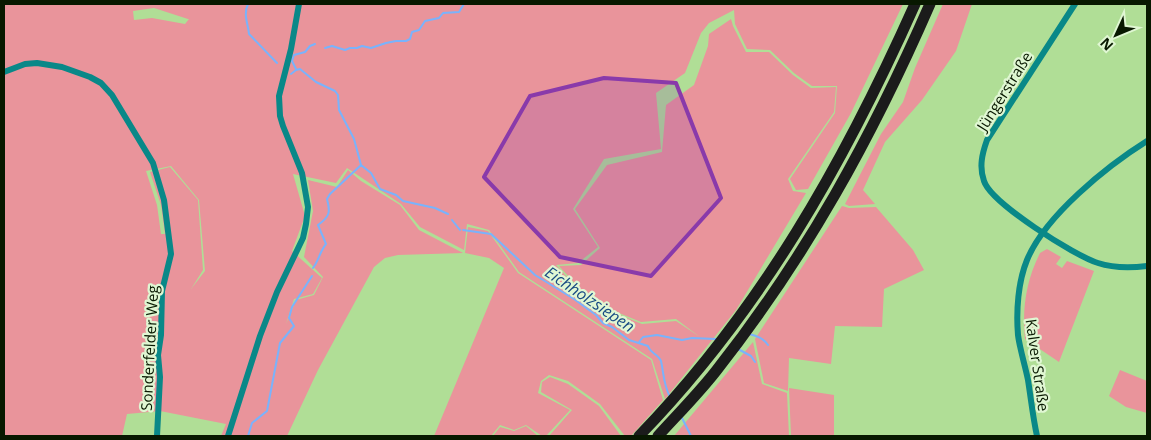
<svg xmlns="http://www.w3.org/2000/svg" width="1151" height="440" font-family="'Open Sans',sans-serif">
	<rect width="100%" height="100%" fill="#b0de96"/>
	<path fill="#e9949b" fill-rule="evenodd" d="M 4,4 L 903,4 L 851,113 L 808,189 L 796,190 L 790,179 L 835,113 L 837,86 L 812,86 L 794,73 L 770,50 L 747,49 L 735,24 L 734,10 L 709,23 L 701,33 L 685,73 L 656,93 L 661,149 L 604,159 L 573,209 L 598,247 L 578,263 L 556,265 L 590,303 L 642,324 L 676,321 L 700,337 L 676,319 L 641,322 L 592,302 L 559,266 L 581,265 L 600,248 L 575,209 L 607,165 L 662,152 L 666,105 L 694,85 L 708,46 L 709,34 L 731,19 L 733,26 L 746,52 L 769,52 L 793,75 L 811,88 L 836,87 L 834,112 L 788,179 L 793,191 L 806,193 L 736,310 L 665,399 L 652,359 L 519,272 L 489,230 L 467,224 L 464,250 L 420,227 L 401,204 L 347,168 L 336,183 L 293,174 L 305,216 L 292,251 L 322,278 L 313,294 L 294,299 L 286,324 L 296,300 L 314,295 L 323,277 L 304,257 L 313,211 L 308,180 L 337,187 L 348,170 L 361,181 L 400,205 L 419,230 L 463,253 L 398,255 L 385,258 L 374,267 L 318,370 L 287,436 L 221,436 L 226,424 L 160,411 L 127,414 L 122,436 L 4,436 ZM 154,8 L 188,19 L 189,19 L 185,24 L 152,18 L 134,20 L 133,11 ZM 171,166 L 199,200 L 205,271 L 191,289 L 203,270 L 198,200 L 170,167 L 150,172 L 161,205 L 165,234 L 161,234 L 157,205 L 146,171 Z
		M 943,4 L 972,4 L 956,51 L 922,100 L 885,142 L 863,190 L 875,204 L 849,206 L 845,204 L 881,134 L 903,102 L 915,68 Z
		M 842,206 L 849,208 L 876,207 L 913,250 L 924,270 L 884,289 L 882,327 L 835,326 L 831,364 L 789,358 L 788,391 L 764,383 L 755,339 Z
		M 468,227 L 488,231 L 518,273 L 651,360 L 663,400 L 631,436 L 625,436 L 600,404 L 568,381 L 549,375 L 541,381 L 538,393 L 570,410 L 546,436 L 542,436 L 526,425 L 514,430 L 500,425 L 491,436 L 434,436 L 504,268 L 489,258 L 465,253 Z
		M 1047,249 L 1061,257 L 1056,264 L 1062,268 L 1067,261 L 1094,271 L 1059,362 L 1025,339 C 1022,308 1026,281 1040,253 Z
		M 753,342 L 762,384 L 787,393 L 789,436 L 674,436 Z
		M 1120,370 L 1147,381 L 1147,413 L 1126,407 L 1109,396 Z
		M 550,377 L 568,384 L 599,406 L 621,436 L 549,436 L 572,410 L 541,392 L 542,382 Z
		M 789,388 L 834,395 L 834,436 L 791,436 Z
		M 526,426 L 538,436 L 493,436 L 500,427 L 514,431 Z"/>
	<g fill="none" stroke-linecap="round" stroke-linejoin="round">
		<path stroke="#79b3fc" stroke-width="2" d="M 248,4 C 243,15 248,23 249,34 L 277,63
			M 325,48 L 332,46 L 345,50 L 350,48 L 357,48 L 362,46 L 371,48 L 386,43 L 396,41 L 406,41 L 410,39 L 412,32 L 419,30 L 425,21 L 439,18 L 443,13 L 459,12 L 464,4
			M 296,69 L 292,61 L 294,55 L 305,52 L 310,46 L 315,44
			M 291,74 L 296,70 L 300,69 L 316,82 L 335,91 L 338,95 L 339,110 L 354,139 L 361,165 L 371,173 L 380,189 L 396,195 L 403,201 L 435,208 L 448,214
			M 452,220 L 460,230
			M 463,230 L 491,234 L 535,275 L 574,299 L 596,315 L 603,323 L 612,327 L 629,340 L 648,346 C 650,353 658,354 661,361 C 664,374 663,383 670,397
			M 313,268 C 319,260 320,251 326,244 L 318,225 C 329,217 331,213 327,199 L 330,194 L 361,165
			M 749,334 C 757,336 763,338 768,345
			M 639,342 L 643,337 L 657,335 L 682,340 L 692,338 L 716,339
			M 738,349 L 751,356 L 755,362
			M 681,416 L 691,436
			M 248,436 L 252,423 L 267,411 L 280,343 L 294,326 L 289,318 L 292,307 L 312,276"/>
		<path stroke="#098888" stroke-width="6" d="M 1075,4 L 987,140 C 982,154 979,167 984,181 C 991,203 1075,256 1098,263 C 1113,268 1131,268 1147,266
			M 4,72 L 25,64 L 37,63 L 62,67 L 90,77 L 101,83 L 112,95 L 153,163 L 164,200 L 171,254 L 162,291 L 161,335 L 158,355 L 160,377 L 157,436
			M 228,436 L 260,336 L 277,292 L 303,238 L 306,224 L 308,207 L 302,173 L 283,126 L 280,116 L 279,96 L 291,49 L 299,4
			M 1037,436 C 1033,418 1031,399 1028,380 C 1025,365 1020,350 1018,335 C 1016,311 1018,282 1027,260 C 1045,216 1107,166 1147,141"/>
		<path stroke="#1b1b1b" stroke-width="11" d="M 639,436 C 761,310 844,163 915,4
			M 658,436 C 677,415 698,394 716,371 C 806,257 872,137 930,4"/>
	</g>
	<path fill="#893aaa" fill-opacity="0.2" stroke="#893aaa" stroke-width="4" stroke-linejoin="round" d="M 604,78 L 676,83 L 721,198 L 651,276 L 560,257 L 484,177 L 530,96 Z"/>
	<g text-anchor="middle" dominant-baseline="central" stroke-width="4.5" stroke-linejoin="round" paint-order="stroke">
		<g font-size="15" fill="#081800" stroke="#e0f7d3">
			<text transform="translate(1004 91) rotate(-58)">Jüngerstraße</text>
			<text transform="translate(149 348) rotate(-87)">Sonderfelder Weg</text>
			<text transform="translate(1038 365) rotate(82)">Kalver Straße</text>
		</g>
		<g font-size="16" font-style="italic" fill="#184a83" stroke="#e0f7d3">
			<text transform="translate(590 299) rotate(34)">Eichholzsiepen</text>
		</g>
	</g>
	<rect width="1151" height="440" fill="none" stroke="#081800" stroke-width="10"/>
	<g transform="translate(1116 35) rotate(226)" stroke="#e0f7d3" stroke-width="4" paint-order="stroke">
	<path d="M0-4L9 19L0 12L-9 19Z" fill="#081800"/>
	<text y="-8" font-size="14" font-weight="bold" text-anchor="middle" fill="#081800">N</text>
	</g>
</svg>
